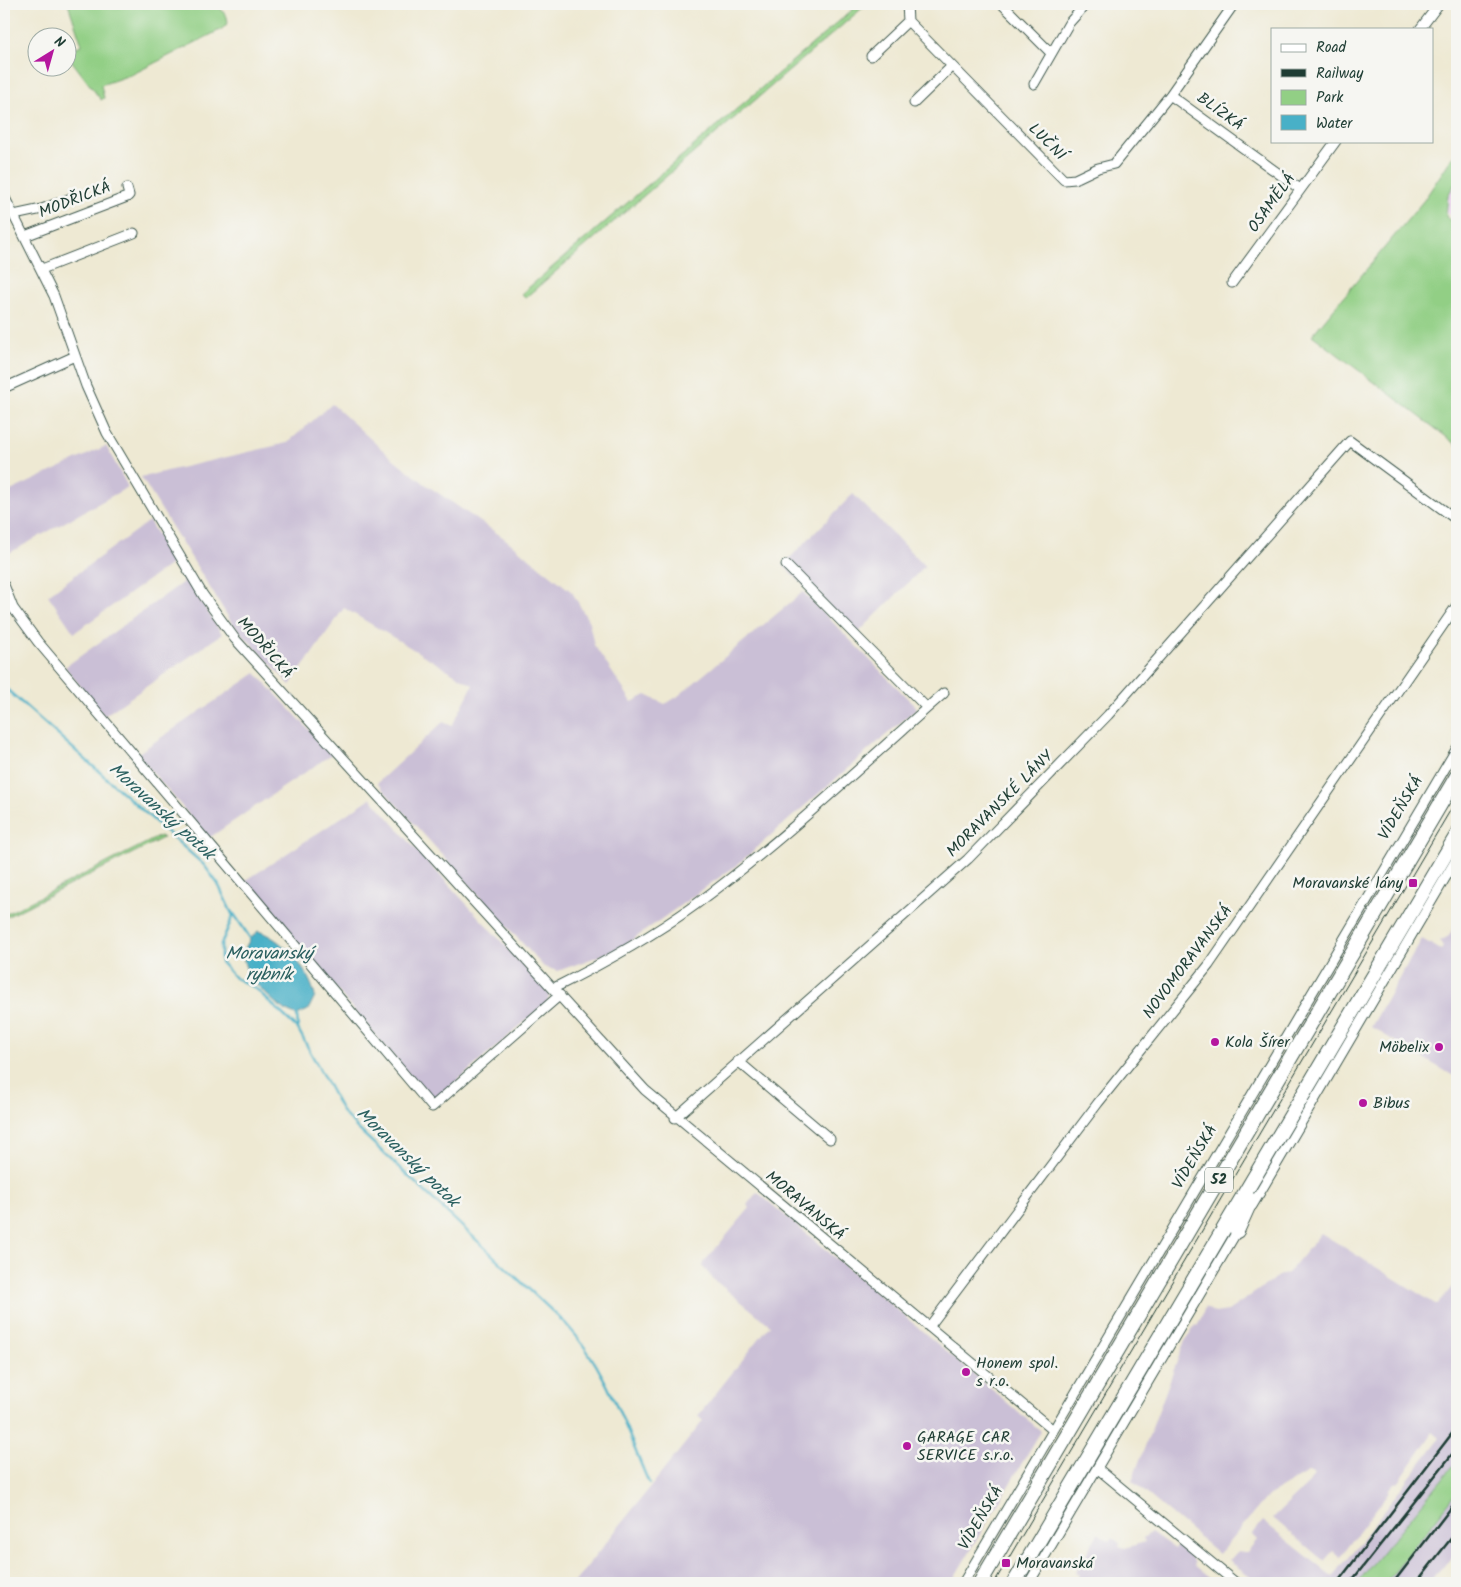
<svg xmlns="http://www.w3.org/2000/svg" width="1461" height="1587" font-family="Kalam,sans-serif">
	<rect width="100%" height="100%" fill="#f6f6f2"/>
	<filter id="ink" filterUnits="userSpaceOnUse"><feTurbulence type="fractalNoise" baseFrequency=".02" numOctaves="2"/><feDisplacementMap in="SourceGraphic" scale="10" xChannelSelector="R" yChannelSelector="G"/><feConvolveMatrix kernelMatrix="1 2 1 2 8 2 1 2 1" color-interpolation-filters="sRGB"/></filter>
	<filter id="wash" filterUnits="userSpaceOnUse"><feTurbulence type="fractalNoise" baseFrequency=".0096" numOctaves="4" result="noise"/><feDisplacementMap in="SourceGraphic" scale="20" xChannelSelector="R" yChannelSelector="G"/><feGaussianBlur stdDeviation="1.12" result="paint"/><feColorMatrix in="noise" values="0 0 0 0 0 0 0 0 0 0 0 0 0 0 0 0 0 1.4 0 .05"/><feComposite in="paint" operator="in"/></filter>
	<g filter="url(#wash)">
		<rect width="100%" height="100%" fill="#eee9d3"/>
		<path fill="#ead1ec" d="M 1457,181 L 1457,221 L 1447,212 L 1448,195 Z"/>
		<path fill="#cabfd6" d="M 332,404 L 386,453 L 425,484 L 504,538 L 572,592 L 589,622 L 594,645 L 632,702 L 646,695 L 665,704 L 677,697 L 803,592 L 917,708 L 738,864 L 621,948 L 558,971 L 544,967 L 377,783 L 443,722 L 452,726 L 473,685 L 344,608 L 290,685 L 232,623 L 141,477 L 287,443 Z
			M 106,446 L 128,487 L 4,556 L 4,494 Z
			M 853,494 L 925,566 L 855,636 L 783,565 Z
			M 149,521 L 174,562 L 74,633 L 48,595 Z
			M 184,575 L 222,634 L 104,716 L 65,667 L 182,583 Z
			M 256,673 L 332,754 L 209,838 L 137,754 Z
			M 371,798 L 412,845 L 548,992 L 549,997 L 546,1003 L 434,1101 L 430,1100 L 245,881 Z
			M 1457,920 L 1457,1078 L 1371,1027 L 1422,939 L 1441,950 L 1443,947 L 1440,941 L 1449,936 Z
			M 757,1192 L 1041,1431 L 951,1583 L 574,1583 L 703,1421 L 698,1416 L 770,1325 L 713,1279 L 703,1267 L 704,1262 L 750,1208 L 747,1205 Z
			M 1321,1233 L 1437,1305 L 1457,1281 L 1457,1552 L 1427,1583 L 1260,1583 L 1229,1561 L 1237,1552 L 1247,1552 L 1257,1540 L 1252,1535 L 1263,1521 L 1333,1577 L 1440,1438 L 1433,1432 L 1399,1482 L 1394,1483 L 1389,1489 L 1388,1493 L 1340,1557 L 1333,1551 L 1324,1561 L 1273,1518 L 1309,1483 L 1314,1475 L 1309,1471 L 1268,1496 L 1219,1554 L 1132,1481 L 1184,1343 L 1195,1325 L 1197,1326 L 1200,1321 L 1205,1307 L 1215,1313 L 1228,1311 L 1279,1276 L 1288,1273 Z
			M 1151,1532 L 1175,1549 L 1178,1545 L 1183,1546 L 1195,1563 L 1194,1565 L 1217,1583 L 1074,1583 L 1079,1575 L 1075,1573 L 1098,1533 L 1110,1541 L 1112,1538 L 1120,1542 L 1119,1546 L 1125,1548 L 1145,1542 L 1143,1538 Z"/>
		<path fill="#92cf85" stroke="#58865c" d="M 68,4 L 217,4 L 227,17 L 228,23 L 222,29 L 133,74 L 101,85 L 104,98 L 101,100 L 68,56 L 68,50 L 82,45 Z
			M 859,4 L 867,4 L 525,298 L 521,294 Z
			M 1457,150 L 1457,181 L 1448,195 L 1446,217 L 1457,226 L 1457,445 L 1312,335 L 1424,200 Z
			M 160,836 L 163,838 L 4,918 L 4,915 Z
			M 1457,1461 L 1457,1492 L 1386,1583 L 1357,1583 Z"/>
		<path fill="#48b0c7" stroke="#34767e" d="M 258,931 C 284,939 309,970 315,996 L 308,1010 L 297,1015 C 284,1012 278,1005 268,996 C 247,976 231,955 258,931 Z"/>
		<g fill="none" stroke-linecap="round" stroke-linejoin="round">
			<path stroke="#48b0c7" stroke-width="2.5" d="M 4,687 L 204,865 L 218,884 L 233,916 L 221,944 L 221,962 L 235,978 L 255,988 L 298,1029 L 343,1113 L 356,1127 L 566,1324 C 607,1368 625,1428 649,1483
				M 232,911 L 250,938
				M 297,1015 L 298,1029"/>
		</g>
	</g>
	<g filter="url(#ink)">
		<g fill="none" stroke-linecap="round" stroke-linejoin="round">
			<defs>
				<path id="minor" d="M 907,4 L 908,21
					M 1002,4 L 1050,52
					M 1420,29 L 1439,4
					M 871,56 L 908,21 L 1064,180 L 1075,179 L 1098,168 L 1114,164 L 1170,95 L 1234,4
					M 1034,84 L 1069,23 L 1086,4
					M 1170,95 L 1300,189
					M 914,103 L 951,67
					M 4,196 L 54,296 L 86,386 L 107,433 L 203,595 L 235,639 L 645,1090 L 1053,1430
					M 14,215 L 42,209 L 74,197
					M 25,236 L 127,197 L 129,195 L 127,188
					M 42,269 L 134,233
					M 1232,283 L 1336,141
					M 4,388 L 75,356
					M 786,565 L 927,708
					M 4,585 L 13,608 L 38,642 L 432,1107 L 560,995
					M 554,988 C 602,964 651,937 695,905 C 782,842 863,764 944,693
					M 738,1061 L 830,1139
					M 675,1118 L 968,859 L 1108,715 L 1350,441 L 1457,520
					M 1252,1206 L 1457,858
					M 929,1327 L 1098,1103 L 1209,965 L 1457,605
					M 1097,1468 L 1236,1583
					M 963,1583 L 1457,748
					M 1029,1583 L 1239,1228"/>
				<path id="highway" d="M 1237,1231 L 1251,1200
					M 980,1583 L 1457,776
					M 1014,1583 L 1457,835"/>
			</defs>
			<use href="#minor" stroke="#3e574c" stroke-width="11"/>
			<use href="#highway" stroke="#3e574c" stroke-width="16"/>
			<use href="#minor" stroke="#fff" stroke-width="9"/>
			<use href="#highway" stroke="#fff" stroke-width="14"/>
			<path stroke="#1f3d34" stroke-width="1" d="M 994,1583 L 1457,799"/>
			<path stroke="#1f3d34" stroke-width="2.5" d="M 1337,1583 L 1457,1427
				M 1350,1583 L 1457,1448
				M 1393,1583 L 1457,1500
				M 1416,1583 L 1457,1531"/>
		</g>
	</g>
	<g fill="#b5179e" stroke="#f6f6f2" stroke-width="2">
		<rect x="1408" y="878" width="10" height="10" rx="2.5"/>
		<circle cx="1215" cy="1042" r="5"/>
		<circle cx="1439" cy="1047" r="5"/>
		<circle cx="1363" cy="1103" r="5"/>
		<circle cx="966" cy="1372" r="5"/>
		<circle cx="907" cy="1446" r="5"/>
		<rect x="1001" y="1558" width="10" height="10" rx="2.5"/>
	</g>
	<g text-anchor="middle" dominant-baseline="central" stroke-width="5" stroke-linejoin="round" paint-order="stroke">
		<rect fill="#f6f6f2" stroke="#60746d" stroke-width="1" x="1205" y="1167.5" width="28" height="25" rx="4"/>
		<g font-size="15" font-weight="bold" fill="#1f3d34">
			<text x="1219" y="1180">52</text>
		</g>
		<g font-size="16" fill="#1f3d34" stroke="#f6f6f2">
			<text transform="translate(1220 112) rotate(36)">BLÍZKÁ</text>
			<text transform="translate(1047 142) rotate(45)">LUČNÍ</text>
			<text transform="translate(75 200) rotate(-21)">MODŘICKÁ</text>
			<text transform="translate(1272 203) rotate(-54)">OSAMĚLÁ</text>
			<text transform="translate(265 648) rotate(49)">MODŘICKÁ</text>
			<text transform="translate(1000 804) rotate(-45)">MORAVANSKÉ LÁNY</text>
			<text transform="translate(1401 808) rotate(-59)">VÍDEŇSKÁ</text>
			<text transform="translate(1188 962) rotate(-53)">NOVOMORAVANSKÁ</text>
			<text transform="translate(1195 1157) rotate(-59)">VÍDEŇSKÁ</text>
			<text transform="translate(805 1206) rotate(40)">MORAVANSKÁ</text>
			<text transform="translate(981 1518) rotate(-59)">VÍDEŇSKÁ</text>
		</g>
		<g font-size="16" fill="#1f3d34" stroke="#f6f6f2" text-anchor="start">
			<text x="1403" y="883" text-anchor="end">Moravanské lány</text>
			<text x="1225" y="1042">Kola Šírer</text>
			<text x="1429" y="1047" text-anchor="end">Möbelix</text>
			<text x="1373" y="1103">Bibus</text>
			<text x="976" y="1363">Honem spol.<tspan x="976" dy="18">s r.o.</tspan></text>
			<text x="917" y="1437">GARAGE CAR<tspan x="917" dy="18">SERVICE s.r.o.</tspan></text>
			<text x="1016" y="1563">Moravanská</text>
		</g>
		<g font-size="18" font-style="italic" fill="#2b6060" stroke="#f6f6f2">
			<text transform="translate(161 812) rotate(42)">Moravanský potok</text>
			<text x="269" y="954">Moravanský<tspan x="269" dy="21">rybník</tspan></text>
			<text transform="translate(407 1158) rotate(44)">Moravanský potok</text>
		</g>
	</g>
	<rect width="1461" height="1587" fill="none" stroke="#f6f6f2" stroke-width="20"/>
	<rect x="1271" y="28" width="162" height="115" fill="#f6f6f2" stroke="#a0aca6"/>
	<rect x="1281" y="44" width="25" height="8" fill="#ffffff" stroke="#a0aca6"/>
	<text x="1316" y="52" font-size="15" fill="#1f3d34">Road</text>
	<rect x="1281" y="69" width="25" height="8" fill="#1f3d34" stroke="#a0aca6"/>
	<text x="1316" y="78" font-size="15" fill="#1f3d34">Railway</text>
	<rect x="1281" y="90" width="25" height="15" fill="#92cf85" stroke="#a0aca6"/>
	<text x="1316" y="102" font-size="15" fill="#1f3d34">Park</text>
	<rect x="1281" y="115" width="25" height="15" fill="#48b0c7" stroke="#a0aca6"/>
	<text x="1316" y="128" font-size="15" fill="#1f3d34">Water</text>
	<g transform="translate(52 52) rotate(37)"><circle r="24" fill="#f6f6f2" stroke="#a0aca6"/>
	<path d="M0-4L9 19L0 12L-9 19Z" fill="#b5179e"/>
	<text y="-8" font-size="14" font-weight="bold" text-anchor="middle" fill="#1f3d34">N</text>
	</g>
</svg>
